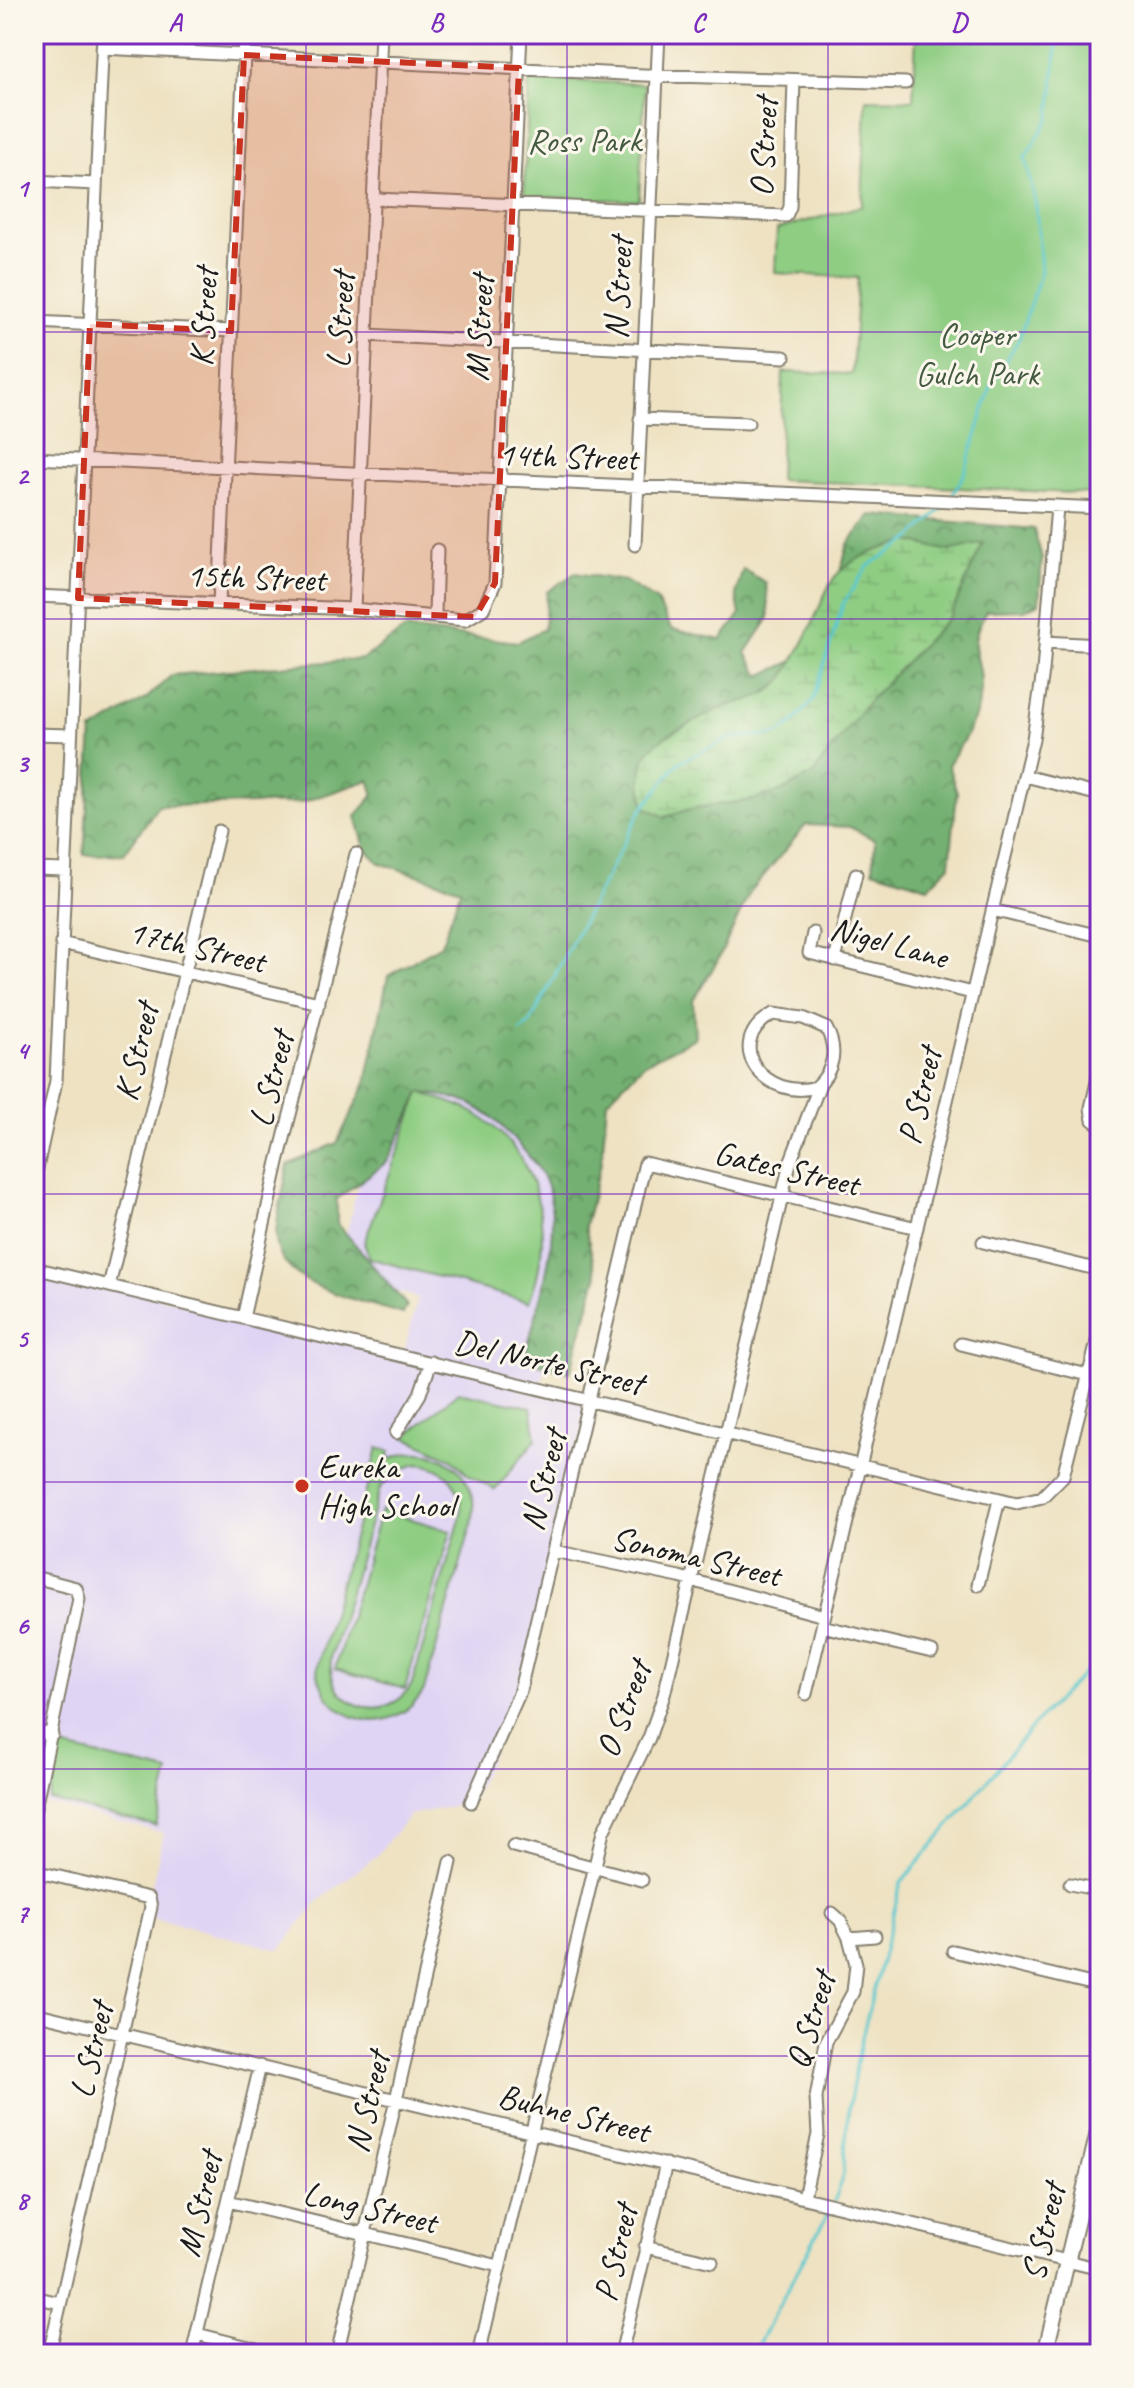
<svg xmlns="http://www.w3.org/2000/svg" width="1134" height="2388" font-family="Caveat,sans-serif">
	<defs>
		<pattern id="forest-crowns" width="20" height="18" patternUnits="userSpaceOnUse" patternTransform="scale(2)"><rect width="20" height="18" fill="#73b071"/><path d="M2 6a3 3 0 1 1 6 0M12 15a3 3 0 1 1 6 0" fill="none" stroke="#5e8e5c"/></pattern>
		<pattern id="wetland-marsh" width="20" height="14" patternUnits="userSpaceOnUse" patternTransform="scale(2)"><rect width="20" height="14" fill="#8fcd83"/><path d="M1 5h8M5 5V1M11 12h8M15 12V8" fill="none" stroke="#7baf71"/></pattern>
	</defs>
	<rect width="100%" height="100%" fill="#fbf7ec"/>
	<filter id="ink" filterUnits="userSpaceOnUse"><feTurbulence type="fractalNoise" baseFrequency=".0125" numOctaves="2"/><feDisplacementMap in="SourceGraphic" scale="16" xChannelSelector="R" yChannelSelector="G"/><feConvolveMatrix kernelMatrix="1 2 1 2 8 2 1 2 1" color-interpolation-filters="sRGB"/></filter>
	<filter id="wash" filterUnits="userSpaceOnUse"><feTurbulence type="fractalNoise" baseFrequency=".006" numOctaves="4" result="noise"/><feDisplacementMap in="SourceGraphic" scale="32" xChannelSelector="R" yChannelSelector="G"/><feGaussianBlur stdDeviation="1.8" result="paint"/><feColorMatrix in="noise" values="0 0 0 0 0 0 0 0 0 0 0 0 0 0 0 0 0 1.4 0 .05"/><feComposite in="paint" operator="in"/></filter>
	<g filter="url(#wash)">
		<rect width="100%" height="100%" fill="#eee2c2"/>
		<path fill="#e0d4f4" d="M 388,1056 L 604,1106 L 540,1388 L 591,1401 L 519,1694 L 471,1802 L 410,1815 L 376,1856 L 317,1902 L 280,1950 L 149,1917 L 149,1898 L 164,1833 L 37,1801 L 52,1735 L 34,1731 L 34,1268 L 403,1356 L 418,1298 L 337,1274 Z"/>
		<path fill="url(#forest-crowns)" stroke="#486646" stroke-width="2" d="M 871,515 L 1034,529 L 1042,558 L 1039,603 L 1025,610 L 986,611 C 963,653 983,651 981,690 C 979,719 963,741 948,765 L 957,792 L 950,865 L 928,887 L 873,870 L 875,840 L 850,827 L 806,825 L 750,892 L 718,960 L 693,1001 L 695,1038 L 645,1063 L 607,1101 L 602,1159 L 585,1226 L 597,1277 L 570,1372 L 524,1360 C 536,1311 557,1254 551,1203 C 548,1176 528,1154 511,1136 C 483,1105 461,1096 420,1093 L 388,1161 L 337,1199 L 337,1223 L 407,1306 L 403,1314 C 367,1302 285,1289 277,1245 C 273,1227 285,1185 288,1165 L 337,1143 L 366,1083 L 388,976 L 441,945 L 461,889 L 379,863 L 365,848 L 356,816 L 374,795 L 369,780 L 300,803 L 158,806 L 124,854 L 84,855 L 92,731 L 147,698 L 172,675 L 363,659 L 405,629 L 518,642 L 544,629 L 547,592 L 575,573 L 625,581 L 657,601 L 671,629 L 721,640 L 740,615 L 736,593 L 743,569 L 766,583 L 769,618 L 746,653 L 760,676 L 809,654 L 829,612 L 848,544 Z"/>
		<path fill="url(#wetland-marsh)" stroke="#567450" stroke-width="2" d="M 908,541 L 949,551 L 983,543 L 950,616 L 867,703 L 812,775 L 782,791 L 753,800 L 693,808 L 665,817 L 645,807 C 634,761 644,745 686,726 C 700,719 715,710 730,705 C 747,700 768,696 780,682 C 786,675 791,664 796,656 C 837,584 815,565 908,541 Z"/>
		<path fill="#8fcd83" stroke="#567450" stroke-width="2" fill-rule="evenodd" d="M 916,34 L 1100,34 L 1100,440 L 1096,494 L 779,480 L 783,372 L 852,374 L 858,278 L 775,273 L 777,229 L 862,206 L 866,99 L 913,100 Z
			M 529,79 L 645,84 L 639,201 L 524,196 Z
			M 420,1092 C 437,1099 457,1103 473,1112 C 540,1152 557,1232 529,1302 L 369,1258 L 364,1243 Z
			M 458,1392 L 531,1407 L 536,1439 L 495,1490 L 466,1473 L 452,1459 L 405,1437 Z
			M 378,1448 L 390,1451 L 388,1460 C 433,1437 483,1472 472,1523 L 424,1690 C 395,1740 324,1726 317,1668 ZM 416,1464 C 446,1465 466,1489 460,1519 L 412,1684 C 387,1729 321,1705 332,1654 L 380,1488 L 395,1472 Z
			M 381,1510 L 451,1531 L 405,1689 L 335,1669 Z
			M 62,1747 L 169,1772 L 156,1826 L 49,1800 Z"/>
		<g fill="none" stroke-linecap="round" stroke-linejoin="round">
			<path stroke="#5bc8cf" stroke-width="3" d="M 951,499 L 965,472 L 992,383 L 1019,339 L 1041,271 L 1036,205 L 1025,158 L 1050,117 L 1058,34
				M 521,1031 L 530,1023 L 640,812 L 679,762 L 731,738 L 778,734 L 792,724 L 813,700 L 843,604 L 868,566 L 908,541 L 946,505
				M 834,2202 L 842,2181 L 849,2106 L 861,2041 L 901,1883 L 1041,1717 L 1100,1657
				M 753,2354 L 829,2212"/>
		</g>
	</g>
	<g filter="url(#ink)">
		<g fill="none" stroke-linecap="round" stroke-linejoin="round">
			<defs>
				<path id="minor" d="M 102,48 L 644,75 L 906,83
					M 34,181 L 95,184
					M 375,199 L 786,216 L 790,207 L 794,80
					M 34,322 L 231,331
					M 367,335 L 784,357
					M 640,419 L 748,423
					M 34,458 L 1100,508
					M 635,545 L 659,34
					M 34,596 L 354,609 L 465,620 L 483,609 L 495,583 L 521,34
					M 219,604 L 245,34
					M 354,609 L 381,34
					M 435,614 L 437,550
					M 1045,642 L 1100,645
					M 34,734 L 71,735
					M 1025,776 L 1100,795
					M 34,869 L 65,870
					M 992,910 L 1100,936
					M 813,933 L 809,953 L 972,993
					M 61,943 L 319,1003
					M 835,960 L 856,874
					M 773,1014 L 803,1018 L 826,1028 C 838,1049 834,1071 816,1087 C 767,1102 719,1044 773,1014 Z
					M 1100,1069 L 1091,1108 L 1093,1120 L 1100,1125
					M 34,1182 L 56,1081 L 103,34
					M 983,1242 L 1100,1270
					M 34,1268 L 1017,1503 L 1042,1497 L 1063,1476 L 1100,1330
					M 109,1286 L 219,831
					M 243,1318 L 278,1162 L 356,854
					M 961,1344 L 1088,1375
					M 396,1433 L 420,1394 L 431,1362
					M 554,1551 L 679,1577 L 824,1616
					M 34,1577 L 76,1588 L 79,1599 L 34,1813
					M 978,1585 L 999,1500
					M 822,1626 L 932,1652
					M 806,1694 L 1033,739 L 1043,671 L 1057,507
					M 34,1731 L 52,1735
					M 471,1802 L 519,1694 L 645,1163 L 917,1228
					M 513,1846 L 642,1880
					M 34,1871 L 149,1898 L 151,1907 L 49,2354
					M 1070,1884 L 1100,1890
					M 849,1938 L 875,1936
					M 953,1951 L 1100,1986
					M 34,2013 L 1100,2269
					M 804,2197 L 818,2134 L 816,2098 L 826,2042 L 853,1992 L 856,1964 L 849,1938 L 840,1920 L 832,1913
					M 228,2201 L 499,2266
					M 645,2247 L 712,2262
					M 34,2297 L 60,2303
					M 197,2334 L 276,2354
					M 192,2354 L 260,2066
					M 337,2354 L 451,1862
					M 479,2354 L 603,1832 L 649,1738 L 664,1695 L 790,1163 L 820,1084
					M 621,2354 L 666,2164"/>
				<path id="major" d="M 1045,2354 L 1100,2124"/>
			</defs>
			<use href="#minor" stroke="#857f6f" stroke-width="15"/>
			<use href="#major" stroke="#857f6f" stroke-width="18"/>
			<use href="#minor" stroke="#fff" stroke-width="11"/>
			<use href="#major" stroke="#fff" stroke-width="14"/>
		</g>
	</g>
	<path fill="#c8321e" fill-opacity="0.2" stroke="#c8321e" stroke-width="6" stroke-dasharray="16 10" stroke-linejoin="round" d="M 244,55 L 519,68 L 495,583 L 475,617 L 78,598 L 90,324 L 231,331 Z"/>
	<path fill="none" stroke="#7b2cbf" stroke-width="2" stroke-opacity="0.55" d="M 306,34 L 306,2354M 567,34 L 567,2354M 828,34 L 828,2354M 34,332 L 1100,332M 34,619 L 1100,619M 34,906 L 1100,906M 34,1194 L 1100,1194M 34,1482 L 1100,1482M 34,1769 L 1100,1769M 34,2056 L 1100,2056"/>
	<circle fill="#c8321e" stroke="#fbf7ec" stroke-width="3" cx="302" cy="1486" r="8"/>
	<g text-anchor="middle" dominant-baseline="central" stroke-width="6" stroke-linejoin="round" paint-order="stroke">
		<g font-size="34" fill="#445a40" stroke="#fbf7ec">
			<text x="584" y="140">Ross Park</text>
			<text x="977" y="334">Cooper<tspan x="977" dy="39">Gulch Park</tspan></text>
		</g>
		<g font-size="34" fill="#1c1c1c" stroke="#fbf7ec">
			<text transform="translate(763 147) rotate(-87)">O Street</text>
			<text transform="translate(618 288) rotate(-87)">N Street</text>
			<text transform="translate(203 317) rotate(-87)">K Street</text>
			<text transform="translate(340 320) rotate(-87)">L Street</text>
			<text transform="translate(479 328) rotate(-87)">M Street</text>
			<text transform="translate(568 456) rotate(2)">14th Street</text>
			<text transform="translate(256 577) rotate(2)">15th Street</text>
			<text transform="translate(889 942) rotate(15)">Nigel Lane</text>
			<text transform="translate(197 946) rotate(13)">17th Street</text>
			<text transform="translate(136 1052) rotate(-77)">K Street</text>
			<text transform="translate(271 1079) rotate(-76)">L Street</text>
			<text transform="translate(919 1096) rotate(-77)">P Street</text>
			<text transform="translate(787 1168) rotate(13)">Gates Street</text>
			<text transform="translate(549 1362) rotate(13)">Del Norte Street</text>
			<text transform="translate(543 1480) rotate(-76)">N Street</text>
			<text transform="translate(696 1556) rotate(13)">Sonoma Street</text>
			<text transform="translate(623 1709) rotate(-69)">O Street</text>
			<text transform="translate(810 2020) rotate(-73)">Q Street</text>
			<text transform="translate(91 2050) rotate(-77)">L Street</text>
			<text transform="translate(367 2102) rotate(-77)">N Street</text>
			<text transform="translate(574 2113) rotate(14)">Buhne Street</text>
			<text transform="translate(199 2204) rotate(-77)">M Street</text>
			<text transform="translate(370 2207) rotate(13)">Long Street</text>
			<text transform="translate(1043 2232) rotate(-77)">S Street</text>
			<text transform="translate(615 2253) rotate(-77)">P Street</text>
		</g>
		<g font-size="34" fill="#1c1c1c" stroke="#fbf7ec" text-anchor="start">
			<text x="318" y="1466">Eureka<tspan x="318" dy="39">High School</tspan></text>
		</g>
	</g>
	<rect width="1134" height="2388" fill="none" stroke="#fbf7ec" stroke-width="88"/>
	<rect x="44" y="44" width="1046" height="2300" fill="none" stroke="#7b2cbf" stroke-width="3"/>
	<g font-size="26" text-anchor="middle" font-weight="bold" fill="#7b2cbf">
		<text x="175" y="31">A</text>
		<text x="436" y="31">B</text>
		<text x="698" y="31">C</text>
		<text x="959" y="31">D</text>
		<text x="22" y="197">1</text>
		<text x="22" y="484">2</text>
		<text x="22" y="772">3</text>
		<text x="22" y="1059">4</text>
		<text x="22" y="1347">5</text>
		<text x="22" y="1634">6</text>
		<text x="22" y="1922">7</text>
		<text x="22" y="2209">8</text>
	</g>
</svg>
